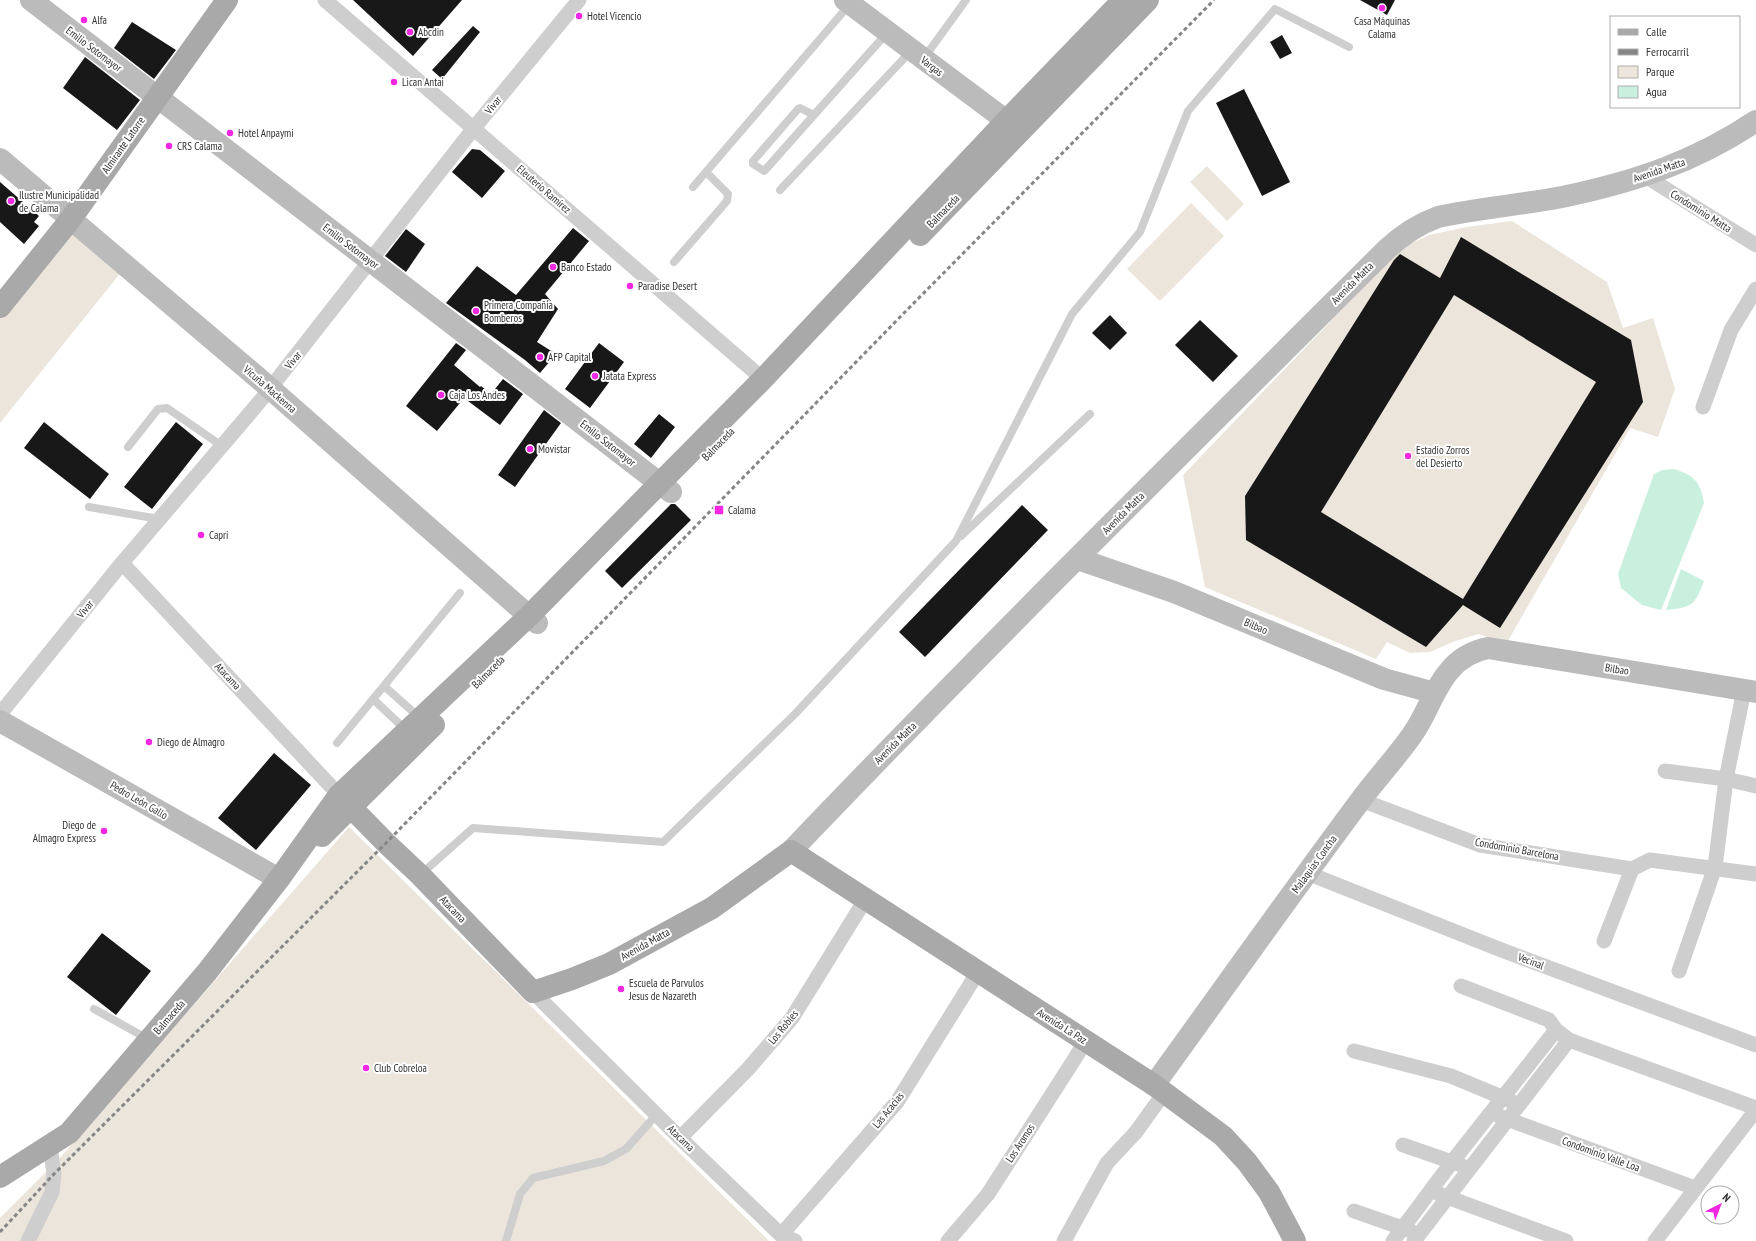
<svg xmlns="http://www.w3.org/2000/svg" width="1756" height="1241" font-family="'PT Sans Narrow',sans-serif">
	<rect width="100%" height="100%" fill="#fff"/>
	<path fill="#ebe5db" d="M 1207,166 L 1244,204 L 1227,221 L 1190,182 Z
		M 1191,203 L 1224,236 L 1160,301 L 1127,269 Z
		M 1512,221 L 1607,282 L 1623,328 L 1653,318 L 1675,389 L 1658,437 L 1630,428 L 1509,639 L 1505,644 L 1479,634 L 1455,641 L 1430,652 L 1410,653 L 1387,642 L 1376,659 L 1205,587 L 1183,475 L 1401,248 L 1429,235 L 1467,227 Z
		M 71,227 L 122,271 L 0,423 L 0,318 Z
		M 349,827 L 769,1241 L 0,1241 L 0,1218 L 60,1158 Z"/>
	<path fill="#c9efde" d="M 1674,469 C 1695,476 1700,481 1704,503 L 1661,610 L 1642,605 L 1621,588 L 1618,574 L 1654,474 L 1662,470 Z
		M 1681,569 L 1704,581 C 1695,604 1693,608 1666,610 Z"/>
	<path fill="#181818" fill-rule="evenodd" d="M 353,0 L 462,0 L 413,56 Z
		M 1360,0 L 1395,0 L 1387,15 Z
		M 132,22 L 176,50 L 154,79 L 114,48 Z
		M 473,26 L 480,32 L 442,79 L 432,70 Z
		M 1282,35 L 1292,53 L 1280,59 L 1270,42 Z
		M 85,57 L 140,100 L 117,130 L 63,88 Z
		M 1244,89 L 1290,182 L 1262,196 L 1216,103 Z
		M 472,149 L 480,150 L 505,171 L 482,198 L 452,172 Z
		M 0,182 L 39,216 L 34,222 L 39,226 L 24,244 L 0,222 Z
		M 573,228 L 589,241 L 545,294 L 558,309 L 537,342 L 556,354 L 540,373 L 525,360 L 446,303 L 477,266 L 516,295 Z
		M 406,229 L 425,244 L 406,272 L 385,256 Z
		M 1461,237 L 1631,340 L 1643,402 L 1500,628 L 1463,605 L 1426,647 L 1246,540 L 1245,496 L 1394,260 L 1400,254 L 1440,278 ZM 1454,295 L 1596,382 L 1463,599 L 1321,512 Z
		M 1110,315 L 1127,333 L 1110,350 L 1092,333 Z
		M 1200,320 L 1238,356 L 1213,382 L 1175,345 Z
		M 456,343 L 466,350 L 454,365 L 480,387 L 481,386 L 491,394 L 503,379 L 523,394 L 500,425 L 464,398 L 437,431 L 406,406 Z
		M 599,343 L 624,362 L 590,408 L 565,389 Z
		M 544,410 L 561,423 L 515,487 L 498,475 Z
		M 659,414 L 675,427 L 651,458 L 634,444 Z
		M 44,422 L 109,474 L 90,499 L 24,448 Z
		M 176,422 L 203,444 L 152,509 L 124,487 Z
		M 671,504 L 675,504 L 691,520 L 622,588 L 605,571 Z
		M 1022,505 L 1048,530 L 925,657 L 899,632 Z
		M 274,753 L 311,785 L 256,850 L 218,818 Z
		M 102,933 L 151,971 L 116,1015 L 67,977 Z"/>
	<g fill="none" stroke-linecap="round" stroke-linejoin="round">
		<path stroke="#cecece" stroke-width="8" d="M 924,58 L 966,0
			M 814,115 L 800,108 L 798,109 L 753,161 L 753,164 L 764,171 L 766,169 L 878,43 L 887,33
			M 693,187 L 850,4
			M 780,190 L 911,51
			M 674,262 L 727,201 L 728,194 L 706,172
			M 128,447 L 158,409 L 167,408 L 222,446
			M 89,507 L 159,519
			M 961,536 L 1090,414
			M 384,686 L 420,718
			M 373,699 L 406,730
			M 337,743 L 460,593
			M 420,875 L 473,828 L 663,842 L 795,714 L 956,541 L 1072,314 L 1140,232 L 1188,111 L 1275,9 L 1349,47
			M 94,1009 L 148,1039
			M 506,1241 L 520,1194 L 533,1178 L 604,1161 L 626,1149 L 657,1114"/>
		<path stroke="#cecece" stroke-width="15" d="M 325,0 L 763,379
			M 1645,176 L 1756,245
			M 1703,407 L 1731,330 L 1756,289
			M 122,563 L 339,795
			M 0,714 L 122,563 L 261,400 L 474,128 L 579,0
			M 1665,771 L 1726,779 L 1756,786
			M 1361,800 L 1480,845 L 1632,869 L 1650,860 L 1756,874
			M 1307,873 L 1504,951 L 1756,1045
			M 1604,941 L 1632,869
			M 1679,971 L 1715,867 L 1726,779 L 1744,690
			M 1461,986 L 1549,1020 L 1556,1030 L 1569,1040 L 1756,1108
			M 533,992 L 680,1138 L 781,1235 L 795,1241
			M 1354,1051 L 1451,1076 L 1511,1101
			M 1499,1116 L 1695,1188
			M 680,1138 L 748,1069 L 792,1018 L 865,900
			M 1403,1145 L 1461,1165
			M 1439,1194 L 1566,1241
			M 1354,1211 L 1411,1231
			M 781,1235 L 897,1102 L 978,972
			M 28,1241 L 52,1192 L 54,1174 L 50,1145
			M 948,1241 L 988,1194 L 1086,1041
			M 1064,1241 L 1107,1163 L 1136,1132 L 1164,1093
			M 1393,1241 L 1452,1162 L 1556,1030
			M 1414,1241 L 1569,1040
			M 1655,1241 L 1756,1110"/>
		<path stroke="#bbb" stroke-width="22" d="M 31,0 L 671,492
			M 845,0 L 1020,131
			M 0,159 L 257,377 L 537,623
			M 1078,559 L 1174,592 L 1384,679 L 1435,693
			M 0,721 L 279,879
			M 791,851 C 986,647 1187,448 1387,249 C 1403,234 1419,224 1438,217 C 1479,208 1521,205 1562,197 C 1634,182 1695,162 1756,121
			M 1154,1085 C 1222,991 1290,895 1360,801 C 1376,779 1396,758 1412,735 C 1427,715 1433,689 1450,670 C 1460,658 1473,651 1488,648 L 1756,692"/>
		<path stroke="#a9a9a9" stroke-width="22" d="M 920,235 L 1148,0
			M 0,307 L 70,220 L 227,0
			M 341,797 L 386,843 L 420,875 L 533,992 L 572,979 L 609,964 L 712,908 L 791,851 L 1154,1085 L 1223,1136 L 1247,1162 L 1269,1192 L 1295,1241
			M 322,836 L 434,725
			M 0,1177 L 69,1133 L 207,972 L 279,879 L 339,795 L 529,616 L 660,483 L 763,379 L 1006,121 L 1123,0"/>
		<path stroke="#868686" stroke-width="3" stroke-dasharray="4 3" stroke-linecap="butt" d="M 0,1232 L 54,1174 L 386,843 L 903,314 L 1214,0"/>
	</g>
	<g fill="#f228e2" stroke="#fff" stroke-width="1.5">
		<circle cx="1382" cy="8" r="4"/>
		<circle cx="579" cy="16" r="4"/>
		<circle cx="84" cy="20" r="4"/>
		<circle cx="410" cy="32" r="4"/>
		<circle cx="394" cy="82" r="4"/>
		<circle cx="230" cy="133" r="4"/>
		<circle cx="169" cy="146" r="4"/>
		<circle cx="11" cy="201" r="4"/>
		<circle cx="553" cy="267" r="4"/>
		<circle cx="630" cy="286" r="4"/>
		<circle cx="476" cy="311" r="4"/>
		<circle cx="540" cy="357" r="4"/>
		<circle cx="595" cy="376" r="4"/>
		<circle cx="441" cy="395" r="4"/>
		<circle cx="530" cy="449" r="4"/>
		<circle cx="1408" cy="456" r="4"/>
		<rect x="714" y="505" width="10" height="10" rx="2"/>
		<circle cx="201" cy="535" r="4"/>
		<circle cx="149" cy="742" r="4"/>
		<circle cx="104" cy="831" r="4"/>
		<circle cx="621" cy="989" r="4"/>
		<circle cx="366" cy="1068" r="4"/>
	</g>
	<g text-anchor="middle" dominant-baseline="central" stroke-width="4" stroke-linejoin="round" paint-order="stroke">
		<g font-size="11" fill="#313131" stroke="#fff" text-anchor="start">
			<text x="587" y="16">Hotel Vicencio</text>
			<text x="92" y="20">Alfa</text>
			<text x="1382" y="21" text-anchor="middle">Casa Máquinas<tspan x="1382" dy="13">Calama</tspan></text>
			<text x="418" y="32">Abcdin</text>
			<text x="402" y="82">Lican Antai</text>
			<text x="238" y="133">Hotel Anpaymi</text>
			<text x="177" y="146">CRS Calama</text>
			<text x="19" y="195">Ilustre Municipalidad<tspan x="19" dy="13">de Calama</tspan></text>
			<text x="561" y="267">Banco Estado</text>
			<text x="638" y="286">Paradise Desert</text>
			<text x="484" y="305">Primera Compañia<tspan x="484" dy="13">Bomberos</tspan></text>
			<text x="548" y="357">AFP Capital</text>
			<text x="603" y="376">Jatata Express</text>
			<text x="449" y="395">Caja Los Andes</text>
			<text x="538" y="449">Movistar</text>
			<text x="1416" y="450">Estadio Zorros<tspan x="1416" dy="13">del Desierto</tspan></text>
			<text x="728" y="510">Calama</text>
			<text x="209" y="535">Capri</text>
			<text x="157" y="742">Diego de Almagro</text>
			<text x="96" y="825" text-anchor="end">Diego de<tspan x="96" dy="13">Almagro Express</tspan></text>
			<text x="629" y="983">Escuela de Parvulos<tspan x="629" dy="13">Jesus de Nazareth</tspan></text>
			<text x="374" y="1068">Club Cobreloa</text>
		</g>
		<g font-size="11" fill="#313131" stroke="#fff">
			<text transform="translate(94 49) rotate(37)">Emilio Sotomayor</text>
			<text transform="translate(932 66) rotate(37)">Vargas</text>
			<text transform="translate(493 105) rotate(-51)">Vivar</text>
			<text transform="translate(123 145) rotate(-55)">Almirante Latorre</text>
			<text transform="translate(1659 170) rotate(-19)">Avenida Matta</text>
			<text transform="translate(544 189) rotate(41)">Eleuterio Ramírez</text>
			<text transform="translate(943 211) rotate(-46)">Balmaceda</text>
			<text transform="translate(1701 211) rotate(32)">Condominio Matta</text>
			<text transform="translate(351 246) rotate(37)">Emilio Sotomayor</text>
			<text transform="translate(1352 283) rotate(-45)">Avenida Matta</text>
			<text transform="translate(293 360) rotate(-51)">Vivar</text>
			<text transform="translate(270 389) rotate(41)">Vicuña Mackenna</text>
			<text transform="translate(608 443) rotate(38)">Emilio Sotomayor</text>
			<text transform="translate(718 444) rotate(-46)">Balmaceda</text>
			<text transform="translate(1123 513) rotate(-45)">Avenida Matta</text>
			<text transform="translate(85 609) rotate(-51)">Vivar</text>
			<text transform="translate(1256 626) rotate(23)">Bilbao</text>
			<text transform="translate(1617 669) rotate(9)">Bilbao</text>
			<text transform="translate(488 672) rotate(-45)">Balmaceda</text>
			<text transform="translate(228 676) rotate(47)">Atacama</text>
			<text transform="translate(895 743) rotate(-45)">Avenida Matta</text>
			<text transform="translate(139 800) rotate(30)">Pedro León Gallo</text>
			<text transform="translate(1517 849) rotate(10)">Condominio Barcelona</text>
			<text transform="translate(1314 864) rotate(-54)">Malaquías Concha</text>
			<text transform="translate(453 909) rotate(46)">Atacama</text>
			<text transform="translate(645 944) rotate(-29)">Avenida Matta</text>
			<text transform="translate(1531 961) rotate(21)">Vecinal</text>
			<text transform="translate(169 1017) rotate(-49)">Balmaceda</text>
			<text transform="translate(1062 1026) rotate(32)">Avenida La Paz</text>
			<text transform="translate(783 1027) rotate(-51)">Los Robles</text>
			<text transform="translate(888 1110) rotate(-51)">Las Acacias</text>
			<text transform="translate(681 1138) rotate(44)">Atacama</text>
			<text transform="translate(1020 1143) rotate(-57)">Los Aromos</text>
			<text transform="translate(1601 1154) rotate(20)">Condominio Valle Loa</text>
		</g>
	</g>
	<rect x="1610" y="16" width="130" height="92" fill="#ffffff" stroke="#adadad"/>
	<rect x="1618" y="29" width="20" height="6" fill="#a9a9a9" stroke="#adadad"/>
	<text x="1646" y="36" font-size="12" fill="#313131">Calle</text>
	<rect x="1618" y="49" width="20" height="6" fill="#868686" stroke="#adadad"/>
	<text x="1646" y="56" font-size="12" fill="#313131">Ferrocarril</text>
	<rect x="1618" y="66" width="20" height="12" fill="#ebe5db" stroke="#adadad"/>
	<text x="1646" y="76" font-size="12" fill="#313131">Parque</text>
	<rect x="1618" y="86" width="20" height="12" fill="#c9efde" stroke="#adadad"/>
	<text x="1646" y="96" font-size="12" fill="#313131">Agua</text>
	<g transform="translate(1720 1205) rotate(42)"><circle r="19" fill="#ffffff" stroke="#adadad"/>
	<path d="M0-3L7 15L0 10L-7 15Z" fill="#f228e2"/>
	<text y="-6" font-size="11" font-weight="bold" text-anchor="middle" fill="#313131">N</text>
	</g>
</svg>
